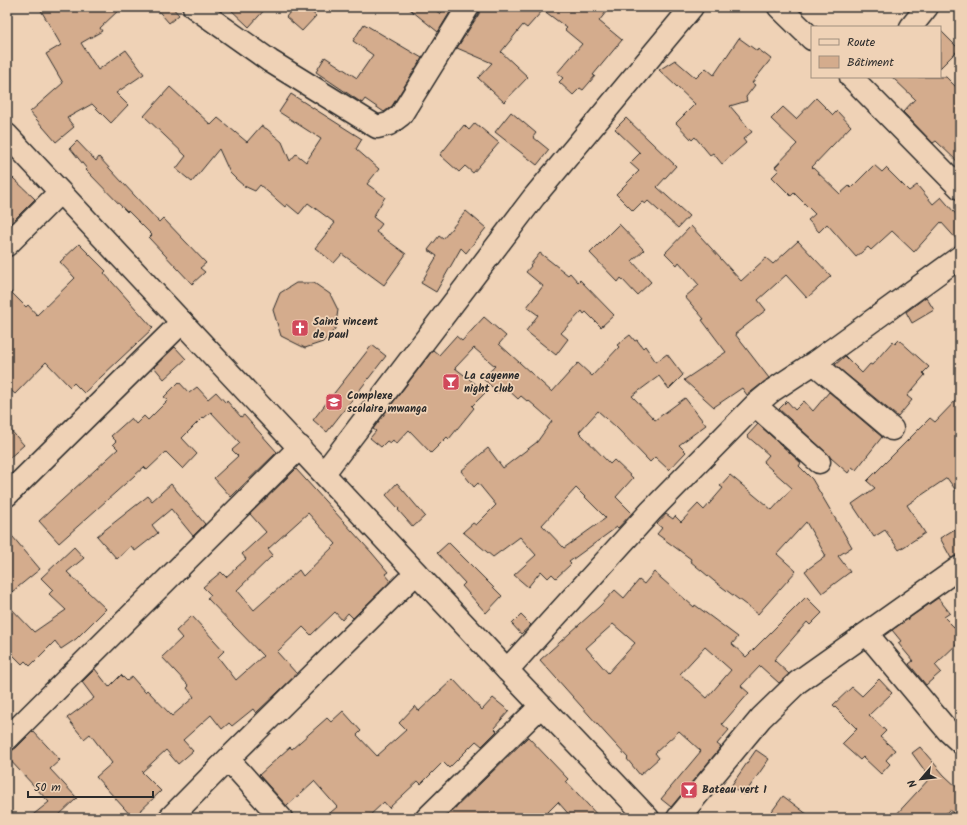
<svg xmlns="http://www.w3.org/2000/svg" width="967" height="825" font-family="Kalam,sans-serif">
	<rect width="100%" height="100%" fill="#efd2b6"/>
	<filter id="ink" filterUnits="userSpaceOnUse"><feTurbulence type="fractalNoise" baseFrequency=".025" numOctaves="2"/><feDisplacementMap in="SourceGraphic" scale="8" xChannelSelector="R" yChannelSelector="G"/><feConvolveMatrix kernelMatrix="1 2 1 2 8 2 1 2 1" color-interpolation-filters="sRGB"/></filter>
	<g filter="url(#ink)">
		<path fill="#d4ac8d" stroke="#2b2b2b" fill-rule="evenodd" d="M 39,7 L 122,7 L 100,28 L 102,31 L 81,43 L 98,70 L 126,50 L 144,74 L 116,93 L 128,105 L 111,123 L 92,104 L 67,118 L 74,127 L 56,142 L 30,112 L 63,83 L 46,54 L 61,45 Z
			M 155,7 L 172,7 L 179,15 L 169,23 Z
			M 228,7 L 267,7 L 249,27 Z
			M 294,7 L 306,7 L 316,16 L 302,31 L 286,17 Z
			M 407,7 L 432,7 L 440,14 L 445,7 L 453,7 L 438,32 Z
			M 480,7 L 610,7 L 599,21 L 622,40 L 593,75 L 595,76 L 583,90 L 580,88 L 573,95 L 559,82 L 563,78 L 557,73 L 582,44 L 565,30 L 567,28 L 543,10 L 527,28 L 523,25 L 501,52 L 528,77 L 504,102 L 478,78 L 492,63 L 457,48 L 479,14 Z
			M 364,24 L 422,58 L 392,106 L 384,112 L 365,99 L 362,103 L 316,72 L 325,57 L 357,78 L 373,55 L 353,41 Z
			M 940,30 L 959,49 L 940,68 Z
			M 739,38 L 757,51 L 758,49 L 771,59 L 752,83 L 755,85 L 746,97 L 747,101 L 730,106 L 752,132 L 743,139 L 746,143 L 722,164 L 713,153 L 710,155 L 695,137 L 692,140 L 676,123 L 695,104 L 659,70 L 675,60 L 696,78 L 706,68 L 714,75 Z
			M 892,77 L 946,77 L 960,91 L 960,164 L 936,141 L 933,143 L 903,112 L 915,99 Z
			M 170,87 L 211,125 L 218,118 L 247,142 L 261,126 L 267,129 L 282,142 L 290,161 L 296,154 L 306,162 L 321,139 L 279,112 L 291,94 L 362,139 L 356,149 L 379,169 L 367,184 L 385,197 L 373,217 L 382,224 L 376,232 L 406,254 L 384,285 L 342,254 L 334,263 L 315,248 L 335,223 L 308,203 L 299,214 L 287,204 L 285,207 L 260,185 L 255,191 L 244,186 L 237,180 L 230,173 L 219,149 L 192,182 L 176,169 L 186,156 L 144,116 Z
			M 816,98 L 833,115 L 837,111 L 851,126 L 812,167 L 840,194 L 849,186 L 851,188 L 874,165 L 882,172 L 886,168 L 909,191 L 917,185 L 933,204 L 941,197 L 960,219 L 960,243 L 941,222 L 914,252 L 892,231 L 871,250 L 868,247 L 856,257 L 827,224 L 819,232 L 808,220 L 815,214 L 794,193 L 791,196 L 772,177 L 779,170 L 775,167 L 797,144 L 771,119 L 783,107 L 796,119 Z
			M 511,112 L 536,133 L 533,137 L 549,150 L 537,165 L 495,132 Z
			M 626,118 L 676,166 L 657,187 L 689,216 L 678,228 L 648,201 L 645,204 L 642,202 L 633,211 L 616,194 L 639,171 L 630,163 L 640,153 L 615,129 Z
			M 475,123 L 499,143 L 473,173 L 465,166 L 459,172 L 440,155 L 464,125 L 469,130 Z
			M 77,141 L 96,161 L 99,157 L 159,222 L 163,218 L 206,263 L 200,268 L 205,272 L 192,284 L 149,238 L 152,235 L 128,211 L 127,212 L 86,170 L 87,169 L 70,148 Z
			M 13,178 L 35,199 L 7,227 L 7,184 Z
			M 466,211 L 486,228 L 466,253 L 461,248 L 436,292 L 421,283 L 437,256 L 428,250 L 439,236 L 443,239 Z
			M 619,224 L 644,250 L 632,261 L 651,282 L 637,295 L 621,278 L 618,282 L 590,253 Z
			M 691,226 L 741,281 L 766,258 L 773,264 L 798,241 L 831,276 L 807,298 L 786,275 L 758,300 L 766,310 L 735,334 L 769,378 L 747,395 L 742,388 L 714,407 L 684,380 L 726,352 L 702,320 L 704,319 L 685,297 L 699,285 L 679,262 L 677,265 L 665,253 Z
			M 79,244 L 106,271 L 104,273 L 153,328 L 84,393 L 74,383 L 70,387 L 46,362 L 15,394 L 7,387 L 7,288 L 26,307 L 28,305 L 37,315 L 75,278 L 60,262 Z
			M 540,253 L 568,275 L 570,273 L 578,282 L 580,280 L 614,315 L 601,327 L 586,312 L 584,314 L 582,311 L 561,333 L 568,339 L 556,355 L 526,331 L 538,315 L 527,307 L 543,286 L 526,272 L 531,266 L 530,265 Z
			M 296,283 L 314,283 L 330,294 L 338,310 L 335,329 L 323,342 L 305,348 L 281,336 L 273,310 L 280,293 Z
			M 926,297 L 934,310 L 912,323 L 906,312 Z
			M 484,317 L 506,336 L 499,344 L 552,392 L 578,363 L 592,376 L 619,347 L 617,345 L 630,335 L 635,341 L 637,340 L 643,348 L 645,346 L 656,362 L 667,354 L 683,375 L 669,389 L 659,376 L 632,396 L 655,420 L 685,398 L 706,425 L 679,445 L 686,452 L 669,470 L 655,457 L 650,462 L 616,427 L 598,411 L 579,432 L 610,464 L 614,460 L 633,478 L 616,497 L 632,513 L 618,528 L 617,527 L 569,562 L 571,564 L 556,578 L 552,574 L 548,578 L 541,571 L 528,587 L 514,575 L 536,555 L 520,537 L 493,557 L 463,532 L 473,523 L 476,525 L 496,505 L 478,483 L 474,487 L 461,471 L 488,448 L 503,468 L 537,442 L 552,421 L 528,400 L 527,401 L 521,396 L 518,399 L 505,387 L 499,393 L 483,379 L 495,366 L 474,348 L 455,368 L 486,392 L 472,406 L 474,408 L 449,439 L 447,437 L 431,453 L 409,430 L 396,444 L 393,440 L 390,443 L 387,441 L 381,447 L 370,438 L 376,431 L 373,429 L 433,350 L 439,355 L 456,336 L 462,341 ZM 576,488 L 606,518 L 564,548 L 542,525 Z
			M 899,340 L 929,367 L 923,373 L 925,375 L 907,396 L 912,400 L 898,417 L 835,365 L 845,356 L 862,373 L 870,364 L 872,365 L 893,341 L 895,344 Z
			M 372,345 L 386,356 L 327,432 L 313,420 Z
			M 175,347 L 186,359 L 164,379 L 154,367 Z
			M 179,382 L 189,393 L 197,387 L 208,399 L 216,392 L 226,403 L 227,401 L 241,417 L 244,415 L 277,452 L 231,497 L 214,478 L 238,456 L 232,450 L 240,443 L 211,412 L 204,418 L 203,417 L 182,438 L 197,454 L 183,469 L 166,452 L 147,470 L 144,467 L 59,543 L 39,521 L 118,449 L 113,444 L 116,441 L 111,436 L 131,418 L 136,424 L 144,416 L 148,420 L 168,400 L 164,397 Z
			M 829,392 L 882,437 L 856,470 L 852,467 L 848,473 L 831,458 L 827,453 L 779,409 L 787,401 L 795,410 L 804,401 L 813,411 Z
			M 960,396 L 960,496 L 947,478 L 907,505 L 925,533 L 899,550 L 885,530 L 874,537 L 852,504 L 875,488 L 867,481 L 930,418 L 935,422 Z
			M 758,424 L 801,463 L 799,466 L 812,479 L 852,547 L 838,556 L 850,572 L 822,593 L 805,571 L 826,556 L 806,522 L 777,554 L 796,571 L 758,614 L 714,581 L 690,561 L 691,559 L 657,534 L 662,528 L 657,524 L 666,514 L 673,519 L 675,516 L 681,522 L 698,504 L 704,510 L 723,488 L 720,486 L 730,475 L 772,510 L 792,488 L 763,462 L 769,455 L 747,436 Z
			M 7,426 L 24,445 L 7,460 Z
			M 296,469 L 372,553 L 388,572 L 385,574 L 391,581 L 353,618 L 348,613 L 342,620 L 335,612 L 311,635 L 303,627 L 277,652 L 297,674 L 256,713 L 253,709 L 232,726 L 229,723 L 222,729 L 211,715 L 183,740 L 193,751 L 178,764 L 166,750 L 142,772 L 161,791 L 133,818 L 96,777 L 112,763 L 90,734 L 84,739 L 67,718 L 94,698 L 82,682 L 95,669 L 109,687 L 121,675 L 127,681 L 132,677 L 145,692 L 147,690 L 172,716 L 194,697 L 187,688 L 189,686 L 162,657 L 182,638 L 176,631 L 192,616 L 224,651 L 218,657 L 236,680 L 263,656 L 207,598 L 211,595 L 203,587 L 221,572 L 226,577 L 246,559 L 242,554 L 266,532 L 250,514 ZM 308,513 L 336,544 L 303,576 L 299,570 L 254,610 L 237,590 L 273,555 L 268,549 Z
			M 397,483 L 425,516 L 413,527 L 398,510 L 399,509 L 386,495 Z
			M 171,484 L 205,524 L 193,536 L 171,509 L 152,525 L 158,533 L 135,551 L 131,546 L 117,559 L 97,536 L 148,496 L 152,501 Z
			M 960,526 L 960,555 L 951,558 L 940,538 Z
			M 7,530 L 40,569 L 7,596 Z
			M 448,543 L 449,543 L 502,596 L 486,613 L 462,586 L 465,583 L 437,553 Z
			M 74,547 L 84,558 L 67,572 L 106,609 L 76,639 L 61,649 L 55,641 L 30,666 L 25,661 L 22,664 L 7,649 L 7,604 L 34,632 L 66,610 L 49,594 L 53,590 L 41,578 Z
			M 654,572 L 694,607 L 695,605 L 738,637 L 732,644 L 746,657 L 806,597 L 822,613 L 810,625 L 807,622 L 774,660 L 789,674 L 779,683 L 760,666 L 741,686 L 749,693 L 722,724 L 729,730 L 717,744 L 721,747 L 671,807 L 661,799 L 701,751 L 679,731 L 655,753 L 659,758 L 640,775 L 627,759 L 628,758 L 606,734 L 540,660 L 600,606 L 615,590 L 624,598 L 639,580 L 644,584 ZM 613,624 L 635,643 L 608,673 L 586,648 ZM 705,647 L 731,670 L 707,698 L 680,674 Z
			M 938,598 L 950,613 L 944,617 L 960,633 L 960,641 L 935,665 L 941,672 L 926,685 L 909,664 L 913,661 L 898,643 L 901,641 L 892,630 Z
			M 521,615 L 531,625 L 521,634 L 512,624 Z
			M 453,679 L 482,710 L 493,698 L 509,711 L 494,728 L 497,731 L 482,746 L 476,741 L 449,768 L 443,762 L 421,784 L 418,781 L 389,808 L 384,802 L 367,818 L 324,818 L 337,807 L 314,781 L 287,806 L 259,775 L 290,747 L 292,749 L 327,718 L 331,722 L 343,711 L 361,731 L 357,735 L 377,756 L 406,730 L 399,723 L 415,706 L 419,711 Z
			M 879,679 L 892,693 L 869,715 L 886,731 L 880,737 L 895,750 L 886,760 L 890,764 L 881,774 L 863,757 L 860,760 L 842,744 L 857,729 L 833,705 L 852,687 L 862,696 Z
			M 33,731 L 60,760 L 50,769 L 77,798 L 56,818 L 29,818 L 49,802 L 7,757 L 7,754 L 16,748 Z
			M 528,737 L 568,779 L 566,781 L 600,818 L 572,818 L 558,802 L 542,818 L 445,818 Z
			M 920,747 L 944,775 L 960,790 L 960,818 L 949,810 L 942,818 L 893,818 L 930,778 L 912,753 Z
			M 756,750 L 769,759 L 744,795 L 731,786 Z
			M 783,796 L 812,818 L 767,818 Z"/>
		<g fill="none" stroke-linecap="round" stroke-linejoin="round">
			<defs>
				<path id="minor" d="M 194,7 L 270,61 L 377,127 L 389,124 L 401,115 L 468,7
					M 779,7 L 812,39
					M 911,27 L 927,7
					M 851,77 L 960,188
					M 7,245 L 60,192
					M 814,363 L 892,429
					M 755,405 L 819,462
					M 324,473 L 534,197 L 692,7
					M 7,495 L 182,322
					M 867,634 L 948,731 L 960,742
					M 507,670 L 651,511 L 755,405 L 773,390 L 814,363 L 960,257
					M 7,739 L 300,447
					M 228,759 L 281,818
					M 170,818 L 228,759 L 416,573
					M 427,818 L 541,706
					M 678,818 L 761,718 L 798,682 L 960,567"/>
				<path id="major" d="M 7,135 L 507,670 L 648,818"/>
			</defs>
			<use href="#minor" stroke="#2b2b2b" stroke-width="25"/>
			<use href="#major" stroke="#2b2b2b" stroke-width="25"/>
			<use href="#minor" stroke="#efd2b6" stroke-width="22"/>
			<use href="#major" stroke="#efd2b6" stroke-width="22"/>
		</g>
	</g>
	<defs>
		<symbol id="church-square" viewBox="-11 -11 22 22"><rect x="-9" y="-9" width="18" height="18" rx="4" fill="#d1495b" stroke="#efd2b6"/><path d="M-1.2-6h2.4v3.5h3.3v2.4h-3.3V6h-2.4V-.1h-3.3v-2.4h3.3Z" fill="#fff"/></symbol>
		<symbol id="bar-square" viewBox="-11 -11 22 22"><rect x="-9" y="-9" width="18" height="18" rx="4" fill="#d1495b" stroke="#efd2b6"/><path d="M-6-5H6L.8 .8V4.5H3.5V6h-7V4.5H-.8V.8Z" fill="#fff"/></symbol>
		<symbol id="school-square" viewBox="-11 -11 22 22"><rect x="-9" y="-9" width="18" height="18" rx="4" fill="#d1495b" stroke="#efd2b6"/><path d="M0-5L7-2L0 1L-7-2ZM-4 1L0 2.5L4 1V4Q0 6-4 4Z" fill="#fff"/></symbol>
	</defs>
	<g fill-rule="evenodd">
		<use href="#church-square" x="290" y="318" width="20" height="20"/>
		<use href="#bar-square" x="441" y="372" width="20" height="20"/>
		<use href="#school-square" x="324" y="392" width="20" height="20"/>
		<use href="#bar-square" x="679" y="780" width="20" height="20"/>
	</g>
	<g text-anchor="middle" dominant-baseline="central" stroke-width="3.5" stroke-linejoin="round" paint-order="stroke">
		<g font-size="11" font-weight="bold" fill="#2b2b2b" stroke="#efd2b6" text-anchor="start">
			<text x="313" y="322">Saint vincent<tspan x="313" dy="13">de paul</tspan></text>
			<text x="464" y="376">La cayenne<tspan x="464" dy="13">night club</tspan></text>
			<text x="347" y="396">Complexe<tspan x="347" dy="13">scolaire mwanga</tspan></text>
			<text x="702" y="790">Bateau vert 1</text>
		</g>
	</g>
	<rect width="967" height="825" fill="none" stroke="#efd2b6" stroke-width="24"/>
	<rect x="12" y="12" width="943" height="801" fill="none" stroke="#2b2b2b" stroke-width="1.5" filter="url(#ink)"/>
	<rect x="811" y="26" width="130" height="52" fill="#efd2b6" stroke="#a18f7e"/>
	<rect x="819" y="39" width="20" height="6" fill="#efd2b6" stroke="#a18f7e"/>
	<text x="847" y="46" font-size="12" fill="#2b2b2b">Route</text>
	<rect x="819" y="56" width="20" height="12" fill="#d4ac8d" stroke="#a18f7e"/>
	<text x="847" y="66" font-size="12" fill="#2b2b2b">Bâtiment</text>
	<g transform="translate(921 779) rotate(242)" stroke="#efd2b6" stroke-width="3" paint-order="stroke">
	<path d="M0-3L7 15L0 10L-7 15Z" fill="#2b2b2b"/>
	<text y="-6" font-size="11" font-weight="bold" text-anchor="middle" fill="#2b2b2b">N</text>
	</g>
	<path d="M28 791v6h125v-6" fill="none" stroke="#2b2b2b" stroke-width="2"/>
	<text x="34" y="791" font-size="12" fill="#2b2b2b" stroke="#efd2b6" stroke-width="3" paint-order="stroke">50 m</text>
</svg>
